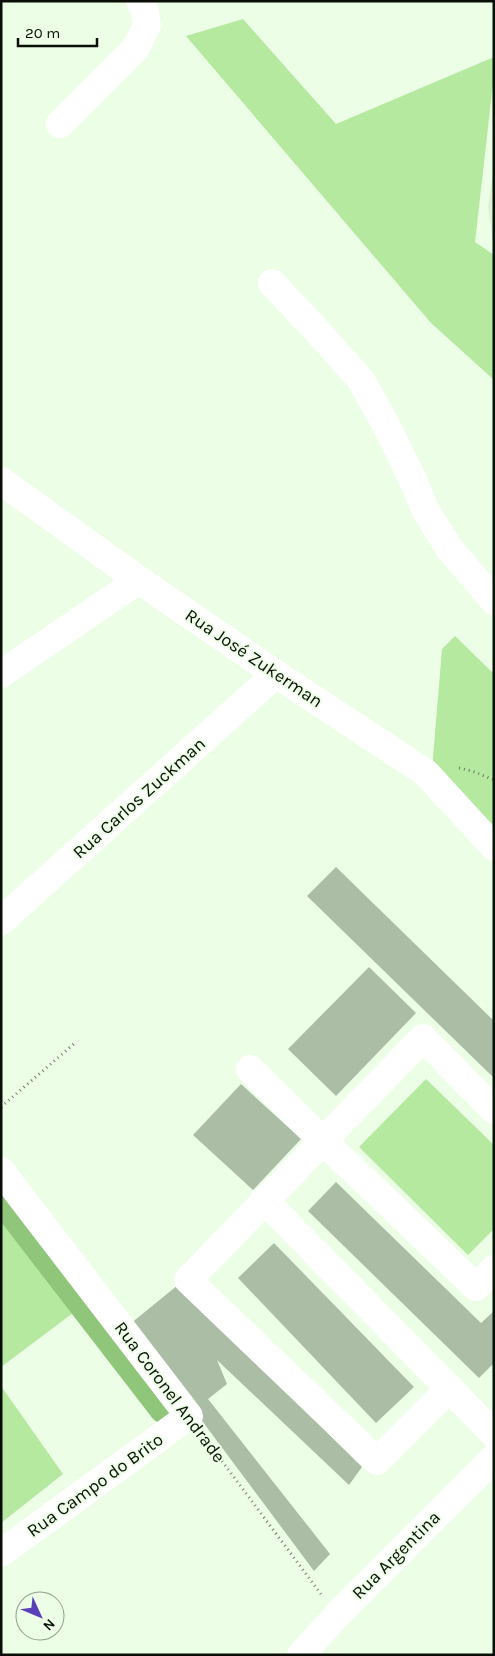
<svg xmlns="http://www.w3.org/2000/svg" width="495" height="1656" font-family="Karla,sans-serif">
	<rect width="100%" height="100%" fill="#ecfee6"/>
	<path fill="#def3d5" d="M 494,165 L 494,247 L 488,207 Z"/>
	<path fill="#b5e9a0" d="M 243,19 L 336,124 L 494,57 L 494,75 L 475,242 L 494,255 L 494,380 L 431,323 L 186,36 Z
		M 455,636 L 494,674 L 494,835 L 432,770 L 442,649 Z
		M 426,1079 L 494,1145 L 494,1229 L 468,1255 L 359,1147 Z
		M 1,1217 L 73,1313 L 1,1367 Z
		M 1,1386 L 63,1474 L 1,1523 Z"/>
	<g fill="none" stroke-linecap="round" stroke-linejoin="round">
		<path stroke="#8fc679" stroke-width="28" d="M 1,1199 L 163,1409"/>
	</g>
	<path fill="#acbda6" d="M 336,867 L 494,1021 L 494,1078 L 307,896 Z
		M 369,967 L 416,1013 L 336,1096 L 288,1049 Z
		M 241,1084 L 301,1139 L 253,1190 L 193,1135 Z
		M 336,1182 L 481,1323 L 494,1311 L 494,1363 L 479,1378 L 308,1211 Z
		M 274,1243 L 414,1387 L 376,1423 L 238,1278 Z
		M 178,1285 L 362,1467 L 349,1485 L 217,1360 L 227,1384 L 208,1399 L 330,1554 L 314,1571 L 130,1324 Z"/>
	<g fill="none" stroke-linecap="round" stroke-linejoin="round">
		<path stroke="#717c6d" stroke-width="3" stroke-dasharray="1 4" stroke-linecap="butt" d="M 459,768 L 472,771 L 494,780
			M 1,1107 L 75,1043
			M 204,1437 L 321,1594"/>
		<path stroke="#fff" stroke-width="28" d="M 60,124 L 136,48 L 147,25 L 145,12 L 140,1
			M 272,283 L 317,331 L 361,380 L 387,427 L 412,478 L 426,511 L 449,548 L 494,601
			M 1,481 L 139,580 L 276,674 L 426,773 L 494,847
			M 1,674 L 139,580
			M 1,921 L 276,674
			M 250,1069 L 323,1141 L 476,1287 L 494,1269
			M 1,1171 L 189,1416 L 1,1553
			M 264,1200 L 494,1434
			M 449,1389 L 377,1461 L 188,1280 L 423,1038 L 494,1110
			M 301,1655 L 337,1615 L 494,1458"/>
	</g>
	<g text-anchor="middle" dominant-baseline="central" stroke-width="4" stroke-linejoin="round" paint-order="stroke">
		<g font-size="18" fill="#090f07" stroke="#ecfee6">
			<text transform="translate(254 658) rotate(34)">Rua José Zukerman</text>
			<text transform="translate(139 798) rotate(-42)">Rua Carlos Zuckman</text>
			<text transform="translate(170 1392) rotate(53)">Rua Coronel Andrade</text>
			<text transform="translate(95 1485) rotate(-36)">Rua Campo do Brito</text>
			<text transform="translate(396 1555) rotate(-45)">Rua Argentina</text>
		</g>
	</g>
	<rect width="495" height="1656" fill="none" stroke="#090f07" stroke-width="5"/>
	<g transform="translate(40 1616) rotate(134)"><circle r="24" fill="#ecfee6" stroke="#919e8d"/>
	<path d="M0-4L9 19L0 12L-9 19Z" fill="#5940b8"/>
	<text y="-8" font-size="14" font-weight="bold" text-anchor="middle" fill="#090f07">N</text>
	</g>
	<path d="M18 38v8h79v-8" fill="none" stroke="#090f07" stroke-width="2.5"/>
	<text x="25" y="38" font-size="15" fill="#090f07" stroke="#ecfee6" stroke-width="4" paint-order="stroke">20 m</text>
</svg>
